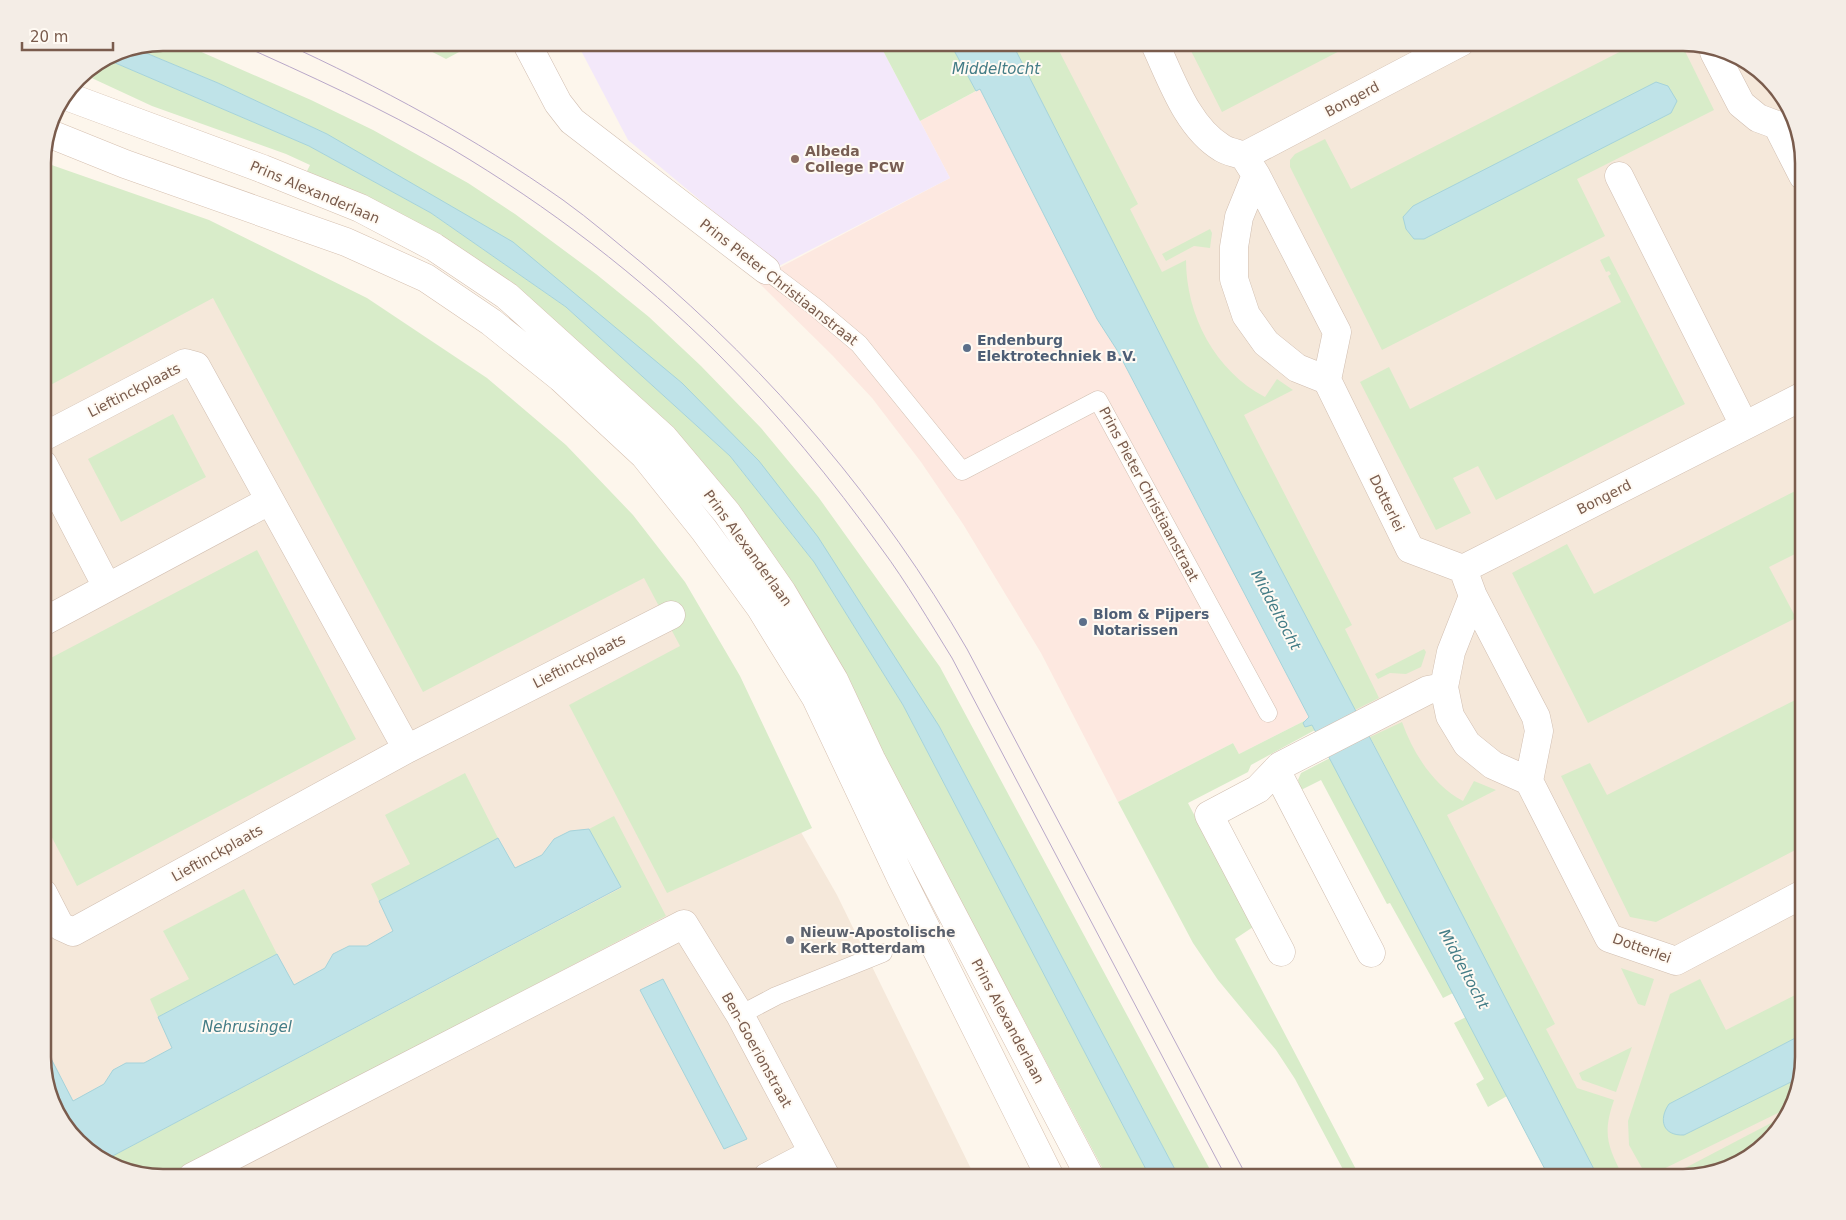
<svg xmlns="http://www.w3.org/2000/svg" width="1846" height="1220" font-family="'DejaVu Sans',sans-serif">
	<rect width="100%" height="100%" fill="#fdf6ec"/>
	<path fill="#f5e8da" d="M 1005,43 L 1683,43 L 1750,63 L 1787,103 L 1803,163 L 1803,1057 L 1783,1124 L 1743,1161 L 1683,1177 L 1595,1177 Z
		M 43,220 L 381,326 L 651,570 L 837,895 L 975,1177 L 163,1177 L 96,1157 L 59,1117 L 43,1065 Z"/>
	<path fill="#fde8e0" d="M 980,89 L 1310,718 L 1239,754 L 1233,743 L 1118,802 L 1041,653 L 963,524 L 921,462 L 872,398 L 832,355 L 756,280 L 950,178 L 920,121 Z"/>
	<path fill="#f3e8fa" d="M 577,43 L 879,43 L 950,178 L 779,266 L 628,140 Z"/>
	<path fill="#d8ecc9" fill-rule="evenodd" d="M 163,43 L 181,43 L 311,100 L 373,130 L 468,183 L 515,214 L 596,274 L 649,317 L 701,366 L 761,428 L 819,498 L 940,667 L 1214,1177 L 1179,1177 L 939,726 L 682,383 L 327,134 L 218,83 L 134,48 Z
		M 473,43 L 474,44 L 446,59 L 415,43 Z
		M 879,43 L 950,43 L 976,91 L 920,121 Z
		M 1012,43 L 1055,43 L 1138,204 L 1130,209 L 1162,272 L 1186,260 C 1186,315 1215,371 1265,397 L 1277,379 L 1293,390 L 1244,415 L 1352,625 L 1345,629 L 1379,698 L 1355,710 L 1235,482 Z
		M 1187,43 L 1355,43 L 1222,112 Z
		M 1637,43 L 1681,43 L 1714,110 L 1577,179 L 1605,236 L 1382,350 L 1290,167 L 1290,160 L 1295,154 L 1325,139 L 1351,189 ZM 1677,100 L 1670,113 L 1424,239 Z
		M 106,59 L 309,146 L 431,213 L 566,307 L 730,456 L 814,562 L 903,705 L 1150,1177 L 1107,1177 L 830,653 L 625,391 L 331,190 L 307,171 L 310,165 L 286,154 L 152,106 L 83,74 Z
		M 43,162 L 209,220 L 367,298 L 487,378 L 566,445 L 633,515 L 685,582 L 740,676 L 812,828 L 667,893 L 569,705 L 680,646 L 644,578 L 423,692 L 213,298 L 43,389 Z
		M 1210,229 L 1212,233 L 1210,248 L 1194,246 L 1166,261 L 1162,254 Z
		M 1609,256 L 1685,404 L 1496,500 L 1478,466 L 1453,478 L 1471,513 L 1436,530 L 1360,382 L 1389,367 L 1410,409 L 1621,302 L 1608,276 L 1611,274 L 1609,271 L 1606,272 L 1600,260 Z
		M 173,414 L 206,477 L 121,522 L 88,459 Z
		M 1803,487 L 1803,550 L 1769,567 L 1796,618 L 1588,723 L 1512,573 L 1567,544 L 1594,594 Z
		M 257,550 L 356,739 L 77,886 L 43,820 L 43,662 Z
		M 1424,649 L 1426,652 L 1421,667 L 1406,674 L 1390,673 L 1378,679 L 1375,674 Z
		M 1803,696 L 1803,846 L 1656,922 L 1630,917 L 1561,776 L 1590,763 L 1607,795 Z
		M 1310,718 L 1303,723 L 1312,724 L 1315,730 L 1251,765 L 1248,772 L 1188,803 L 1253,927 L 1235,939 L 1360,1177 L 1347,1177 L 1295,1079 L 1276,1050 L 1218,980 L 1193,943 L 1118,802 L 1233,743 L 1239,754 Z
		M 1402,722 C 1413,753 1433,785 1463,801 L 1474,781 L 1496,790 L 1447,815 L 1555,1024 L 1546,1029 L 1577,1088 L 1614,1100 C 1602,1135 1608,1146 1623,1177 L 1598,1177 L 1596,1173 L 1370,737 Z
		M 1330,758 L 1453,993 L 1443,998 L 1390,903 L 1387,904 L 1321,780 L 1301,790 L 1298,780 L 1301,773 Z
		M 465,773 L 498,838 L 379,901 L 371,884 L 410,864 L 385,815 Z
		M 614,816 L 666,916 L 168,1177 L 163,1177 L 105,1160 L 621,888 L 589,829 Z
		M 244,889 L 277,954 L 158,1017 L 150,999 L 189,979 L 163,931 Z
		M 1621,968 L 1654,979 L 1645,1006 L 1638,1004 Z
		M 1700,979 L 1726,1030 L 1803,991 L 1803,1034 L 1669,1104 L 1684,1135 L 1797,1079 L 1788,1108 L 1647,1177 L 1629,1145 L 1628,1121 L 1670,994 Z
		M 1466,1017 L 1507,1096 L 1488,1107 L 1476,1084 L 1484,1079 L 1454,1023 Z
		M 1632,1047 L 1616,1092 L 1582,1080 L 1579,1073 Z
		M 1786,1115 L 1783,1124 L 1743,1161 L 1683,1177 L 1668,1177 Z"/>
	<path fill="#bfe3e8" stroke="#a5d3da" d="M 950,43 L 1012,43 L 1235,482 L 1417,827 L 1598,1177 L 1549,1177 L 1312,725 L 1305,727 L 1303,723 L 1309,717 L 1117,350 L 1097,319 L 980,89 L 976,91 Z
		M 134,48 L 218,83 L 327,134 L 513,242 L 682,383 L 759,461 L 818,537 L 939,726 L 1179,1177 L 1150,1177 L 903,705 L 814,562 L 730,456 L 566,307 L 431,213 L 309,146 L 106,59 L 117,52 Z
		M 1656,82 L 1668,86 L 1677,101 L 1671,113 L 1424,239 L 1414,239 L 1406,229 L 1403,217 L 1413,206 Z
		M 589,829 L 621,887 L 105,1160 L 96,1157 L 59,1117 L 43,1065 L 43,1043 L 73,1101 L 104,1084 L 113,1070 L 126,1063 L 144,1063 L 172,1048 L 158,1017 L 277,954 L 294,985 L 325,968 L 333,954 L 349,946 L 367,946 L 393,931 L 379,901 L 498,838 L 515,868 L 542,855 L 554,839 L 570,831 Z
		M 663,979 L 747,1139 L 724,1149 L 640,990 Z
		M 1803,1034 L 1803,1057 L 1797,1079 L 1684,1135 C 1663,1136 1658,1120 1669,1104 Z"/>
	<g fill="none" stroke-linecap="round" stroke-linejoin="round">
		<defs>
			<path id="lane" d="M 766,270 L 815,307 L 859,344 L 962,471 L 1098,400 L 1268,713
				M 740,1015 L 776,996 L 883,953"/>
			<path id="street" d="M 526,42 L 558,103 L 572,121 L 766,270
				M 1154,42 C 1171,78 1187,127 1222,148 C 1228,152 1237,153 1244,156 L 1256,175 L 1239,217 L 1234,247 L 1234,279 L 1246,315 L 1266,343 L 1297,368 L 1327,380 L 1410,549 L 1463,569 L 1473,596 L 1451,652 L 1444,687 L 1450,716 L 1467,744 L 1493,765 L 1529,781 L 1609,938 L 1676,961 L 1803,894
				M 1714,52 L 1741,104 L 1758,118 L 1777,125 L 1803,176
				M 1244,156 L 1461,42
				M 1256,175 L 1337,332 L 1327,380
				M 1619,176 L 1744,425
				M 43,437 L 185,363 L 196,366 L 407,749
				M 43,464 L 107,587
				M 1463,569 L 1803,396
				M 1473,596 L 1536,717 L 1539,731 L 1529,781
				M 43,622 L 269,501
				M 1276,770 L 1371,953
				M 43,893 L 60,926 L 73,932 L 407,749 L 671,615
				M 1281,952 L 1209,815 L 1258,789 L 1280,766 L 1428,690 L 1444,687
				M 192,1177 L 684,924 L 740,1015 L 826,1177
				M 767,1177 L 813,1153"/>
			<path id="secondary" d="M 66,96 L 263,169 L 360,208 L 434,247 L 507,296 L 664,438 L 727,513 L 782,592 L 834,680 L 871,759 L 1090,1177
				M 48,133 L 125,164 L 346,242 L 426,278 L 491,322 L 561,378 L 644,455 L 704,530 L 760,607 L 816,698 L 901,878 L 1050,1177"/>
		</defs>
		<use href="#lane" stroke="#d1beb0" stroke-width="19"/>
		<use href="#street" stroke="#d1beb0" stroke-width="29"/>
		<use href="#secondary" stroke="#d6c0b0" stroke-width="29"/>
		<use href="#lane" stroke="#fff" stroke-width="18"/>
		<use href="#street" stroke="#fff" stroke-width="28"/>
		<use href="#secondary" stroke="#fff" stroke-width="28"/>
		<path stroke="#b9a8c9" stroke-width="1" d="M 235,42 C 308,75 382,108 452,149 C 548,206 640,276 719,355 C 779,415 832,480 881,548 C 907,583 929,621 952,658 L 1226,1177
			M 282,42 C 380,87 475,138 563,200 C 591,220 617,243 643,264 C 773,374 882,502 967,649 L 1247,1177"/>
	</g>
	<circle fill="#8d6e63" stroke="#fffaf3" stroke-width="2" cx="795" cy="159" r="5"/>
	<g fill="#5c6f8a" stroke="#fffaf3" stroke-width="2">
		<circle cx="967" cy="348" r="5"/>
		<circle cx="1083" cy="622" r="5"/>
	</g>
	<circle fill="#6b7280" stroke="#fffaf3" stroke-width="2" cx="790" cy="940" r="5"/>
	<g text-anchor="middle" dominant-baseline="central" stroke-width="4" stroke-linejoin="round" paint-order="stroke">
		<g font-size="14" fill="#7a5c4d" stroke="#fffaf3">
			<text transform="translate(1352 99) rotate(-28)">Bongerd</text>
			<text transform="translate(315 192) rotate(23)">Prins Alexanderlaan</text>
			<text transform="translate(779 282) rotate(38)">Prins Pieter Christiaanstraat</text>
			<text transform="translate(134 390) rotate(-27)">Lieftinckplaats</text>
			<text transform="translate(1149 494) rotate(62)">Prins Pieter Christiaanstraat</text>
			<text transform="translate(1604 497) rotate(-27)">Bongerd</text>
			<text transform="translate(1387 503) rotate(64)">Dotterlei</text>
			<text transform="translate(748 548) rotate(54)">Prins Alexanderlaan</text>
			<text transform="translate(579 661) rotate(-27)">Lieftinckplaats</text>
			<text transform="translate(217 853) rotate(-29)">Lieftinckplaats</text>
			<text transform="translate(1642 948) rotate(20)">Dotterlei</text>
			<text transform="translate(1008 1021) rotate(62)">Prins Alexanderlaan</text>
			<text transform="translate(757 1050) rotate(61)">Ben-Goerionstraat</text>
		</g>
		<g font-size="14" font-weight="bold" fill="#785e54" stroke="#fffaf3" text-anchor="start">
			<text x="805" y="151">Albeda<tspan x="805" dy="16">College PCW</tspan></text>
		</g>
		<g font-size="14" font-weight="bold" fill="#4e5e75" stroke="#fffaf3" text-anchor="start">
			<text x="977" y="340">Endenburg<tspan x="977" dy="16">Elektrotechniek B.V.</tspan></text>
			<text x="1093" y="614">Blom &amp; Pijpers<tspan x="1093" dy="16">Notarissen</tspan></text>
		</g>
		<g font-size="14" font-weight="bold" fill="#5b616d" stroke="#fffaf3" text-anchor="start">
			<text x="800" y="932">Nieuw-Apostolische<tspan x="800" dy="16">Kerk Rotterdam</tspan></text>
		</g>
		<g font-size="15" font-style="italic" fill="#437c86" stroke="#fffaf3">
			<text x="996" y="69">Middeltocht</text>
			<text transform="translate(1276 610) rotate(62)">Middeltocht</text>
			<text transform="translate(1464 969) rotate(62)">Middeltocht</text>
			<text x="247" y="1027">Nehrusingel</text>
		</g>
	</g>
	<path d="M0 0H1846V1220H0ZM163 51H1683A112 112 0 0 1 1795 163V1057A112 112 0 0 1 1683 1169H163A112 112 0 0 1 51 1057V163A112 112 0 0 1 163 51Z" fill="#f4ede6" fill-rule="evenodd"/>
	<path fill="none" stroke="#7a5c4d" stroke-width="2.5" d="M163 51H1683A112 112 0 0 1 1795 163V1057A112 112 0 0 1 1683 1169H163A112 112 0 0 1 51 1057V163A112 112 0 0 1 163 51Z"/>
	<path d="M22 42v8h91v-8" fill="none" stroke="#7a5c4d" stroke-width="2.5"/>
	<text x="30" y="42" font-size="15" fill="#7a5c4d" stroke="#fffaf3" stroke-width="4" paint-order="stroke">20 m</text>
</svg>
